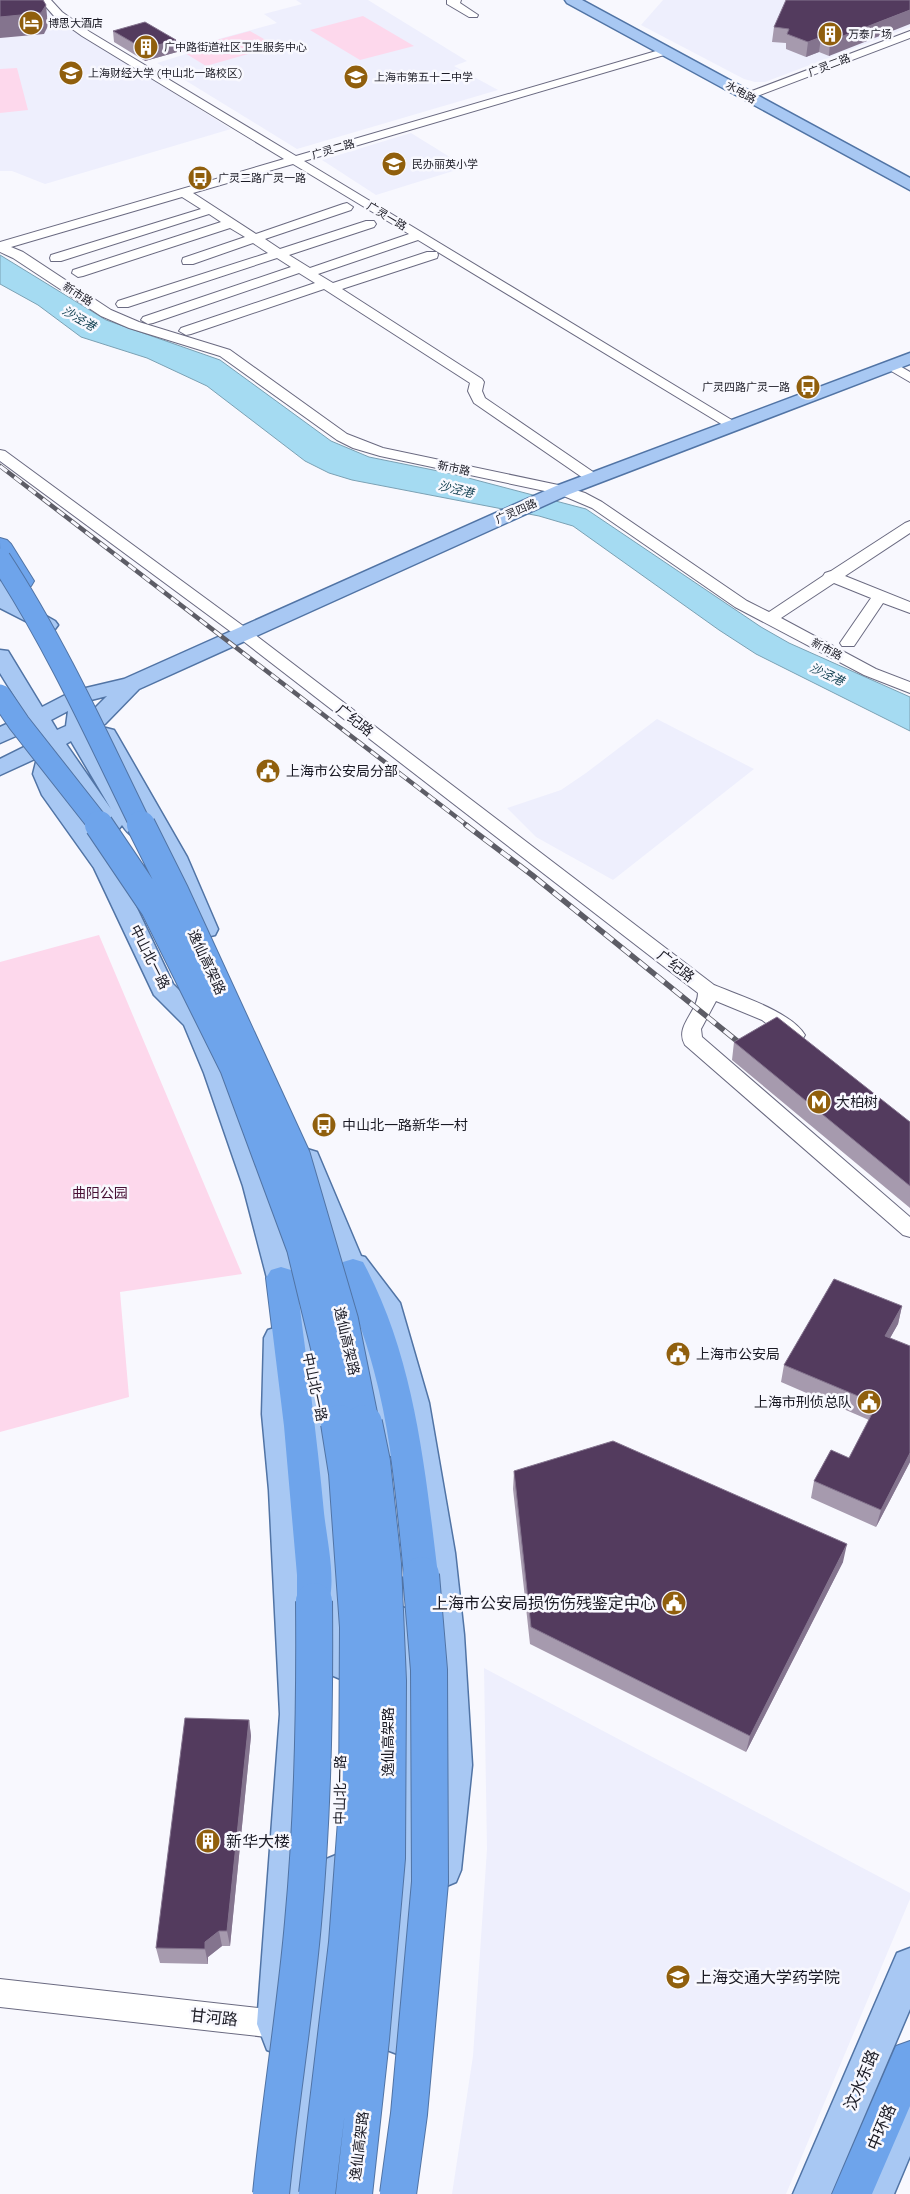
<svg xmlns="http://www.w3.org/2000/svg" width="910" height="2194" font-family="Quicksand,'Noto Sans SC',sans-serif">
	<rect width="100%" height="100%" fill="#f8f8fe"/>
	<path fill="#eeeffd" d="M 296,0 L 368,0 L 467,61 L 454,66 L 498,90 L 297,149 L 157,63 L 186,54 L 178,50 L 277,23 L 264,14 L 302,4 Z
		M 663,0 L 899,0 L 910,2 L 910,27 L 765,82 L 755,82 L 744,79 L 641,25 Z
		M 31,6 L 52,11 L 68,26 L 231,129 L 45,184 L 12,171 L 0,171 L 0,7 Z
		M 411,133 L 466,167 L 376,195 L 322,160 Z
		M 657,719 L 754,769 L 613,880 L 536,837 L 507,808 L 561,790 L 586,773 Z
		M 484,1668 L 910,1893 L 910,1899 L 786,2194 L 452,2194 L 473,2056 L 487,1849 Z"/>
	<path fill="#fdd8ec" d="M 363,16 L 414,46 L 360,60 L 310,30 Z
		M 250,31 L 276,46 L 206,66 L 180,50 Z
		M 17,68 L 28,110 L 0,113 L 0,69 Z
		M 99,935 L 242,1274 L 120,1292 L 129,1397 L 0,1432 L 0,962 Z"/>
	<path fill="#a5dbf2" stroke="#7ba1b4" d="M 0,255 L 106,320 L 220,360 L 331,441 L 369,457 L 453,474 L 586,509 L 761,627 L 789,643 L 910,697 L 910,731 L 756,654 L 719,630 L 573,526 L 539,516 L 352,480 L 329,473 L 305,461 L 207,386 L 147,358 L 81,337 L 38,305 L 0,284 Z"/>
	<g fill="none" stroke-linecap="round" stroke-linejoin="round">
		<defs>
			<path id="minor" d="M 40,0 L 51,0 L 62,12 L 90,32 L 296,156 L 663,49 L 671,49 L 673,51 L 671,53 L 304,161 L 740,425 L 738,428 L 728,428 L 418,240 L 318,274 L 333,283 L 427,252 L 437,252 L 438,255 L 437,258 L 342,289 L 482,379 L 484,382 L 482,391 L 485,398 L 599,476 L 601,479 L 599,482 L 589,482 L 474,403 L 468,391 L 470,383 L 324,289 L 191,334 L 186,335 L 179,331 L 181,328 L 315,283 L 299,273 L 153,323 L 148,324 L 141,320 L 143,317 L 291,267 L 277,258 L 128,307 L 118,307 L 116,304 L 118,301 L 268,253 L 253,243 L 193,264 L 183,264 L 182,261 L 183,258 L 245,237 L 230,228 L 83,276 L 78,277 L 72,273 L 73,270 L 221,222 L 209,214 L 61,261 L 51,261 L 50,258 L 51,255 L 201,209 L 182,197 L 11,247 L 23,252 L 111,310 L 139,322 L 230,350 L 347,434 L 383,448 L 563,486 L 585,493 L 602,502 L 747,601 L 769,612 L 823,576 L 825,573 L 831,571 L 905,523 L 910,521 L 910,533 L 845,576 L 910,602 L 910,613 L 883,603 L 854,646 L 842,646 L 840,643 L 871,598 L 834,583 L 781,618 L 876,669 L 910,682 L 910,693 L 864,675 L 735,607 L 592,508 L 559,494 L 380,456 L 353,448 L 337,440 L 220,356 L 129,328 L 101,316 L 13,258 L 0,252 L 0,242 L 284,159 L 82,36 L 54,16 ZM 293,164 L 409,234 L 310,268 L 289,255 L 374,227 L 376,224 L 374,221 L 366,221 L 280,249 L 265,239 L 351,210 L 353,207 L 347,203 L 343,204 L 256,234 L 193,193 Z
				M 447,0 L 461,0 L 460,3 L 478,15 L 477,17 L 469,17 L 447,4 Z
				M 910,31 L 910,38 L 752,98 L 744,98 L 742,96 L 744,94 Z
				M 891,361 L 910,372 L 910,382 L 886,368 L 884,365 Z
				M 0,450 L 5,451 L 250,631 L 714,985 C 740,996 790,1011 805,1035 L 802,1040 L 795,1042 L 788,1040 L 762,1020 L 716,1001 L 701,1029 L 702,1037 L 910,1217 L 910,1237 L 903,1235 L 685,1045 C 674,1026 698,1012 698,993 L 238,637 L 0,461 Z
				M 0,1979 L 284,2011 L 294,2015 L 298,2025 L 294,2035 L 284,2039 L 0,2007 Z"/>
			<path id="major" d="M 565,0 L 582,0 L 910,178 L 910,190 L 567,3 Z
				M 910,353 L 910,364 L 570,494 L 139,689 L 105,724 L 88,732 L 145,824 L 95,735 L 98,730 L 106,728 L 114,730 L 117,735 L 187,857 L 218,929 L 215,935 L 206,937 L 197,935 L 163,857 L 148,830 L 145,835 C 133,839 129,835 122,825 L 118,830 L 110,832 L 102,830 L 58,766 L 55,774 L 64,794 L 117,866 L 173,984 L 204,1015 L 208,1021 L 230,1073 L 271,1186 L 295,1278 L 326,1359 L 343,1446 L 348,1552 L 359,1665 L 355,1675 L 343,1680 L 331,1675 L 327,1665 L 316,1552 L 313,1446 L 296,1359 L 292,1348 L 292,1414 L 299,1490 L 314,1714 L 293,2024 L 297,2035 L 319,1872 L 324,1860 L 336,1855 L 348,1860 L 353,1872 L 315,2194 L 277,2194 L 297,2041 L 293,2050 L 280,2055 L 267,2050 L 257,2024 L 280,1714 L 269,1490 L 262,1414 L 264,1338 L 268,1330 L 278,1327 L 285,1329 L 267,1278 L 243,1186 L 204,1073 L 184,1025 L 154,995 L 94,868 L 42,795 L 33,774 L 37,758 L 0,775 L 0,759 L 40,739 L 34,728 L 0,743 L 0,727 L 26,715 L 0,673 L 0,650 L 8,651 L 42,707 L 73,691 L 124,679 L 556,486 ZM 107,696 L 89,714 L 91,700 ZM 68,711 L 66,726 L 57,730 L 51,720 ZM 71,741 L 111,809 L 66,744 Z
				M 0,581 L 7,583 L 16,599 L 55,621 L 58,625 L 55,629 L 48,631 L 41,629 L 0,608 Z
				M 307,1149 L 317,1152 L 320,1159 L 361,1256 L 365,1257 L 400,1303 L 429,1403 L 455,1553 L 464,1635 L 472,1765 L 461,1870 L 456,1882 L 444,1887 L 432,1882 L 427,1870 L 438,1765 L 432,1635 L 423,1553 L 399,1403 L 375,1315 L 398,1446 L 394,1455 L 383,1458 L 372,1455 L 368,1446 L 339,1270 L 294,1159 L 297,1152 Z
				M 402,1607 L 413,1611 L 418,1621 L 424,1701 L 418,2037 L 413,2050 L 400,2055 L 387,2050 L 382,2037 L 392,1701 L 386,1621 L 391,1611 Z
				M 910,1948 L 910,2009 L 831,2194 L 793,2194 L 897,1953 Z
				M 910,2092 L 910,2156 L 894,2194 L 856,2194 L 897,2098 Z"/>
			<path id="highway" d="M 0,538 L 7,540 L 11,544 L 34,581 L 31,586 L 23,587 L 15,586 C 2,566 0,562 0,538 Z
				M 353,1259 L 363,1262 C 415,1358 425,1469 438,1575 L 433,1585 L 421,1589 L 409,1585 L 404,1575 C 397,1507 392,1437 374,1371 C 365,1336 352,1303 338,1270 L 343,1262 Z
				M 281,1267 L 291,1270 L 296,1278 C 306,1356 317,1435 324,1513 C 327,1541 338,1586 326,1611 L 314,1616 L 302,1611 L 297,1601 L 297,1575 L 284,1426 L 266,1278 L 271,1270 Z
				M 910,2041 L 910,2106 L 872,2194 L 832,2194 L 896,2046 Z"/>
		</defs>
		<use href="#minor" stroke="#6a6a81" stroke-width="2"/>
		<use href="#major" stroke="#5174a5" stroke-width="3"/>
		<use href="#highway" stroke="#5174a5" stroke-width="2"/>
		<use href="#minor" fill="#fff" fill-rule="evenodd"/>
		<use href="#major" fill="#a8c8f3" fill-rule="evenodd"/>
		<use href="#highway" fill="#6ea4eb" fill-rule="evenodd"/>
		<defs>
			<path id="rail-far1" d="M 0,466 L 468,826"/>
			<path id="rail" d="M 466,825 L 532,875 L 747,1049"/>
		</defs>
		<use href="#rail-far1" stroke="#5d5d66" stroke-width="4.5"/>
		<use href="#rail" stroke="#5d5d66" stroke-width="5.5"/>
		<use href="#rail-far1" stroke="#f8f8fe" stroke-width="3" stroke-dasharray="9" stroke-linecap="butt"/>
		<use href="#rail" stroke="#f8f8fe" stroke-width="4" stroke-dasharray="11" stroke-linecap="butt"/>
		<defs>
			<path id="highway-bridge-far2" d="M 0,559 C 55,643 97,736 141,826
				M 0,695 L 19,723 L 100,826"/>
			<path id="highway-bridge-far1" d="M 99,825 L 155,908 L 234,1067 L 301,1248 L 331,1372 L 339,1424
				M 141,825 L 175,893 L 296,1156 L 344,1320 L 365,1424"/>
			<path id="highway-bridge" d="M 271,2194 C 280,2103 295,2014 303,1923 C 313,1816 315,1708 314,1601
				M 317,2194 L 347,1943 L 357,1808 L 358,1627 L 347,1473 L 339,1423
				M 354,2194 L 371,2039 L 387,1858 L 388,1681 L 383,1564 L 372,1462 L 364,1423
				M 398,2194 L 409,2114 L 430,1882 L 429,1670 L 421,1575"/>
		</defs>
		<use href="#highway-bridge-far2" stroke="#5174a5" stroke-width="23" stroke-linecap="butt"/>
		<use href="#highway-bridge-far1" stroke="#5174a5" stroke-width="30" stroke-linecap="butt"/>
		<use href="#highway-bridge" stroke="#5174a5" stroke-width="38" stroke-linecap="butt"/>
		<use href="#highway-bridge-far2" stroke="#6ea4eb" stroke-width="21"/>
		<use href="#highway-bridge-far1" stroke="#6ea4eb" stroke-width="28"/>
		<use href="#highway-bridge" stroke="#6ea4eb" stroke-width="36"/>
	</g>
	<path fill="#a69aae" d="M 910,0 L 829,56 L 819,52 L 806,57 L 786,49 L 786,43 L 772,42 L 774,27 Z
		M 113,31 L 176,40 L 177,52 L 145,61 L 114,42 Z
		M 734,1042 L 910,1122 L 910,1208 L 732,1060 Z
		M 902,1306 L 898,1324 L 890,1338 L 910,1462 L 876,1527 L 811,1498 L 814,1481 L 849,1458 L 869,1420 L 781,1382 L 784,1365 Z
		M 514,1471 L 843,1562 L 746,1752 L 530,1644 L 513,1489 Z
		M 249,1720 L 251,1736 L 230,1946 L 222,1946 L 208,1957 L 208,1964 L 160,1963 L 156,1948 Z"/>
	<path fill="#84748e" d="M 46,5 L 48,26 L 44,34 L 0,38 L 0,17 Z
		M 910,10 L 910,24 L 829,56 L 830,41 Z
		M 821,37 L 819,52 L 806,57 L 808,42 Z
		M 176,40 L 177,52 L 145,61 L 144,49 Z
		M 902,1306 L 898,1324 L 881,1354 L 885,1336 Z
		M 910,1453 L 910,1462 L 876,1527 L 881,1510 Z
		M 847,1544 L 843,1562 L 746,1752 L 750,1736 Z
		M 249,1720 L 251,1736 L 230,1946 L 227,1931 Z
		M 219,1931 L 222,1946 L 208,1957 L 208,1964 L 205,1949 L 205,1942 Z"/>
	<path fill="#533b5e" stroke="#84748e" d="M 0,0 L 43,0 L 46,5 L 41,13 L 0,17 Z
		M 786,0 L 910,0 L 910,10 L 830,41 L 821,37 L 808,42 L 787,34 L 789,29 L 774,27 Z
		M 145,22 L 176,40 L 144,49 L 113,31 Z
		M 777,1017 L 910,1122 L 910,1186 L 734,1042 Z
		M 834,1279 L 902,1306 L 885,1336 L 910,1346 L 910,1453 L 881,1510 L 814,1481 L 831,1450 L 849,1458 L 877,1404 L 784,1365 Z
		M 613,1441 L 847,1544 L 750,1736 L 531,1627 L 514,1471 Z
		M 185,1718 L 249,1720 L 227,1931 L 219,1931 L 205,1942 L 205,1949 L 156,1948 Z"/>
	<defs>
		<symbol id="hotel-disc" viewBox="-11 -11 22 22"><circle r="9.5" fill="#905f0d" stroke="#f8f8fe"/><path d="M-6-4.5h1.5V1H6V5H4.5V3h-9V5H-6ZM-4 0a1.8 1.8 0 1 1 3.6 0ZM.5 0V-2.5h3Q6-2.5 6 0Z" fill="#fff"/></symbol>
		<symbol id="building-disc" viewBox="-11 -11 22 22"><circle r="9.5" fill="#905f0d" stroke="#f8f8fe"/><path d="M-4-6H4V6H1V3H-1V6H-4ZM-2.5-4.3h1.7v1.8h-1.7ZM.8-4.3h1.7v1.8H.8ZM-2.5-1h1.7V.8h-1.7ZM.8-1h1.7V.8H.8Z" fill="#fff"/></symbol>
		<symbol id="university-disc" viewBox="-11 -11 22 22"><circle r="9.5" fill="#905f0d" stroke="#f8f8fe"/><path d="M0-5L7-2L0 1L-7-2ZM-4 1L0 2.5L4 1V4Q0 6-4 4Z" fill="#fff"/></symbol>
		<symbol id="school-disc" viewBox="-11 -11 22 22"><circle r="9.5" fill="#905f0d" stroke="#f8f8fe"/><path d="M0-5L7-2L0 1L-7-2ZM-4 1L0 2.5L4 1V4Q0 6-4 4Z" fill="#fff"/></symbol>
		<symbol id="bus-disc" viewBox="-11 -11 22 22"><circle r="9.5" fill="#905f0d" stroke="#f8f8fe"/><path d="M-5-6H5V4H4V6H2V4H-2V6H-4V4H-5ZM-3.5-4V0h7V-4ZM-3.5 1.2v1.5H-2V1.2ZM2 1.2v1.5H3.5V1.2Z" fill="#fff"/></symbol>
		<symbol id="civic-disc" viewBox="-11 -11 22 22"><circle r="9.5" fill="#905f0d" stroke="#f8f8fe"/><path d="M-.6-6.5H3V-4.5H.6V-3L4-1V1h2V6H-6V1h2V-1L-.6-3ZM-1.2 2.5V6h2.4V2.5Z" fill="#fff"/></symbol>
		<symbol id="metro-disc" viewBox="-11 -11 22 22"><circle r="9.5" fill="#905f0d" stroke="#f8f8fe"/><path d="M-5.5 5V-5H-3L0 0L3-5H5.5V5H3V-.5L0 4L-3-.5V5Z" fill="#fff"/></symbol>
	</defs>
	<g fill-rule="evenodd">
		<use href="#hotel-disc" x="17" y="9" width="28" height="28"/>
		<use href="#building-disc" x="816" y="20" width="28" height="28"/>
		<use href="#building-disc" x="132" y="33" width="28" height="28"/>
		<use href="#university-disc" x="57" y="59" width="28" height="28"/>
		<use href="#school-disc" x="342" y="63" width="28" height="28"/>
		<use href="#school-disc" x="380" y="150" width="28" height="28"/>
		<use href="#bus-disc" x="186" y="164" width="28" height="28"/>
		<use href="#bus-disc" x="794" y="373" width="28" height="28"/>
		<use href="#civic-disc" x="254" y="757" width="28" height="28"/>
		<use href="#metro-disc" x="805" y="1088" width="28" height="28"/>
		<use href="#bus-disc" x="310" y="1111" width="28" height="28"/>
		<use href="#civic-disc" x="664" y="1340" width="28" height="28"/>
		<use href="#civic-disc" x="855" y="1388" width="28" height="28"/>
		<use href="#civic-disc" x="660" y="1589" width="28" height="28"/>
		<use href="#building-disc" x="194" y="1827" width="28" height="28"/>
		<use href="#school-disc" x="664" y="1963" width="28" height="28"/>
	</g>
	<g text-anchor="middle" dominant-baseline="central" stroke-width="5" stroke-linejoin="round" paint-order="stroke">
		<g font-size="11" fill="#1a1a24" stroke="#f8f8fe" text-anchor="start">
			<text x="48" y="23">博思大酒店</text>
			<text x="848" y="34">万泰广场</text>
			<text x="164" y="47">广中路街道社区卫生服务中心</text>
			<text x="88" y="73">上海财经大学 (中山北一路校区)</text>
			<text x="374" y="77">上海市第五十二中学</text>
			<text x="412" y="164">民办丽英小学</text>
			<text x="218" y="178">广灵二路广灵一路</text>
			<text x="790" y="387" text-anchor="end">广灵四路广灵一路</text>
		</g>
		<g font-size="11" fill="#1a1a24" stroke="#f8f8fe">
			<text transform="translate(829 65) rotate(-21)">广灵二路</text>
			<text transform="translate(741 92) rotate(30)">水电路</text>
			<text transform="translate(333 149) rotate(-16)">广灵二路</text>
			<text transform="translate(387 216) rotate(31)">广灵一路</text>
			<text transform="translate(78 294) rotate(33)">新市路</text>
			<text transform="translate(454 468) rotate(12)">新市路</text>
			<text transform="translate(516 511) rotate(-24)">广灵四路</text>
			<text transform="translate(827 649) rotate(28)">新市路</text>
		</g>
		<g font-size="12" font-style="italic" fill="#144253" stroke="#f8f8fe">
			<text transform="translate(79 318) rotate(30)">沙泾港</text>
			<text transform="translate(456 489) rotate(13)">沙泾港</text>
			<text transform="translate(827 674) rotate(25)">沙泾港</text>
		</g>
		<g font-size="14" fill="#1a1a24" stroke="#f8f8fe">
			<text transform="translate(355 720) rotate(38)">广纪路</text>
			<text transform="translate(150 957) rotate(63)">中山北一路</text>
			<text transform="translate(207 962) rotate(65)">逸仙高架路</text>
			<text transform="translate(676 966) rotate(38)">广纪路</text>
			<text transform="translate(347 1341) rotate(77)">逸仙高架路</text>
			<text transform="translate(315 1387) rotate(78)">中山北一路</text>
			<text transform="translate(388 1742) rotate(-90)">逸仙高架路</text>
			<text transform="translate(340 1790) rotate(-89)">中山北一路</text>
			<text transform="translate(359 2146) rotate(-83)">逸仙高架路</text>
		</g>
		<g font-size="14" fill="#1a1a24" stroke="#f8f8fe" text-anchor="start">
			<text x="286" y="771">上海市公安局分部</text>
			<text x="836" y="1102">大柏树</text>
			<text x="342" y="1125">中山北一路新华一村</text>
			<text x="696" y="1354">上海市公安局</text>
			<text x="852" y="1402" text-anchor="end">上海市刑侦总队</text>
		</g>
		<g font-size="14" fill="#471034" stroke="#f8f8fe">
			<text x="100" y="1193">曲阳公园</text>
		</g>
		<g font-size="16" fill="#1a1a24" stroke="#f8f8fe" text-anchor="start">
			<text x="656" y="1603" text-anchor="end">上海市公安局损伤伤残鉴定中心</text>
			<text x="226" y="1841">新华大楼</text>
			<text x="696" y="1977">上海交通大学药学院</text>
		</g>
		<g font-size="16" fill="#1a1a24" stroke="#f8f8fe">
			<text transform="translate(214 2017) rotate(6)">甘河路</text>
			<text transform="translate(861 2080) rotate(-67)">汶水东路</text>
			<text transform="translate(881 2127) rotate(-67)">中环路</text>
		</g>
	</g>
</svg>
